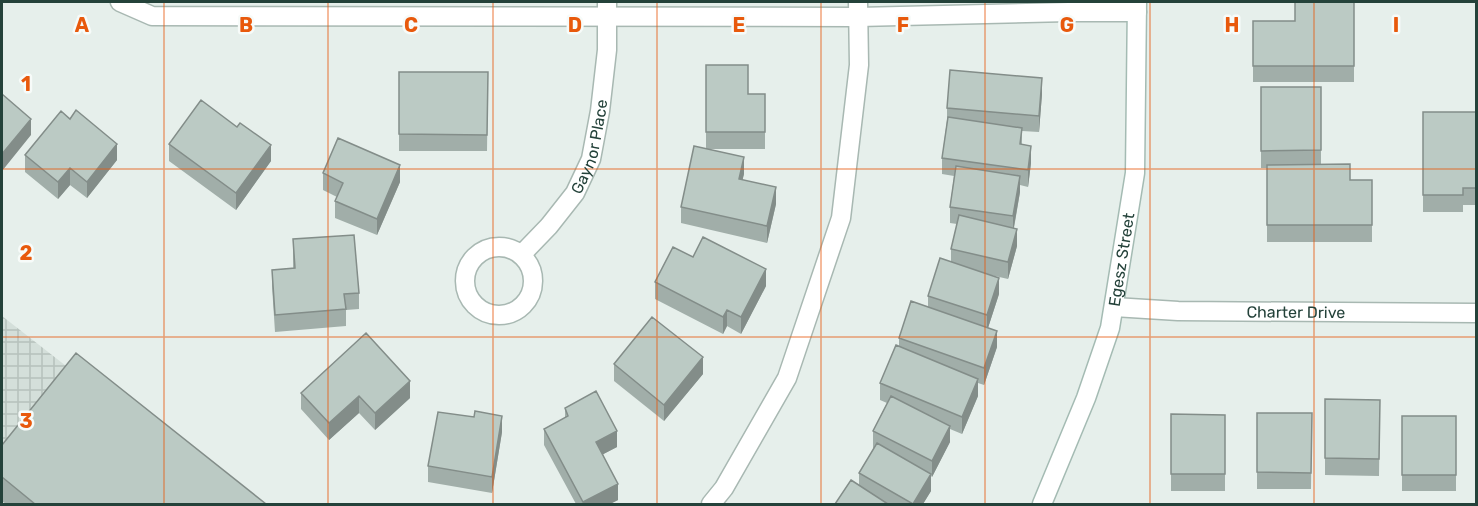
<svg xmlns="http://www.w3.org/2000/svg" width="1478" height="506" font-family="Rubik,sans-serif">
	<defs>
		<pattern id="industrial-grid" width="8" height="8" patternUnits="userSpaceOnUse" patternTransform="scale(1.5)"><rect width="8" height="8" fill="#d4dfda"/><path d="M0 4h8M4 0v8" fill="none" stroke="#b6c1bc"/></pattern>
	</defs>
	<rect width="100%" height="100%" fill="#e6efeb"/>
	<path fill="url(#industrial-grid)" d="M 2,316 L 243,504 L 2,504 Z"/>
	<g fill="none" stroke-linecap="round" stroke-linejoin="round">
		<defs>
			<path id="lane" d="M 711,504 L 724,488 L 787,378 L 841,218 L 859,65 L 858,2"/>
			<g id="street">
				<path d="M 120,2 L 152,16 L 858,17 L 1069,12 L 1137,12"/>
				<circle cx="499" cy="281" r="34"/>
				<path id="s1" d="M 522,254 L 549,226 L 575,193 L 591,159 L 600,111 L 607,50 L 607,2"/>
				<path id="s2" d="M 1114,307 L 1178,311 L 1476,313"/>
			</g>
			<g id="secondary">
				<path id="s3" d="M 1042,504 L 1086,398 L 1110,328 L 1135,173 L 1137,2"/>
			</g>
		</defs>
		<use href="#lane" stroke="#a8b8b2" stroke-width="21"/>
		<use href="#street" stroke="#a8b8b2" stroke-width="21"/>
		<use href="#secondary" stroke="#a4bbb3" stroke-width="21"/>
		<use href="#lane" stroke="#fff" stroke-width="18"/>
		<use href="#street" stroke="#fff" stroke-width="18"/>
		<use href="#secondary" stroke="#fff" stroke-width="18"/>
	</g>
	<path fill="#a1aea9" d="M 1354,2 L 1354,82 L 1253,82 L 1253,21 L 1295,21 Z
		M 706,65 L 748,94 L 765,94 L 765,149 L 706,149 Z
		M 399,72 L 488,72 L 487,151 L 399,151 Z
		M 1261,87 L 1321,87 L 1321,164 L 1350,180 L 1372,180 L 1372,242 L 1267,242 L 1267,168 L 1261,168 Z
		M 1042,94 L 1039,132 L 1022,131 L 1022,145 L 1031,163 L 1028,187 L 1020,185 L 1020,192 L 1014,228 L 1017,246 L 1008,279 L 986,274 L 999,294 L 988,328 L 997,347 L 984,385 L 978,383 L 978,396 L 962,434 L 950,429 L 950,442 L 932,477 L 931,476 L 931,491 L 923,504 L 835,504 L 859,486 L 859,473 L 874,448 L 873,448 L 873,431 L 887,403 L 880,400 L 880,383 L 899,346 L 899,338 L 928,307 L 928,296 L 951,262 L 951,249 L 957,224 L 950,223 L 950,207 L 954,176 L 942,174 L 942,158 L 947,120 L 947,108 Z
		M 1423,112 L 1476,112 L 1476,205 L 1463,205 L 1463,212 L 1423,212 Z
		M 169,144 L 271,161 L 236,210 L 169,161 Z
		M 25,155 L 117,160 L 87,198 L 70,185 L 58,199 L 25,172 Z
		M 323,173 L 400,182 L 377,235 L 335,218 L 335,201 L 337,197 L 323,190 Z
		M 744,174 L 742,180 L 776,204 L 767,243 L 681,223 L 681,207 Z
		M 293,239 L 359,293 L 359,309 L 346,310 L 346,326 L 275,332 L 272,286 L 272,270 L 293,268 Z
		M 693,257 L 766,286 L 741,334 L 727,326 L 723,334 L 655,299 L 655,282 Z
		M 614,364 L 703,374 L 664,421 L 614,381 Z
		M 301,393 L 410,398 L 375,430 L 359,413 L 329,440 L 301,409 Z
		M 1325,399 L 1380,400 L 1379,476 L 1325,475 Z
		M 565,408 L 617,447 L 603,454 L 618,500 L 610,504 L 576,504 L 544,445 L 544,429 L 565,418 Z
		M 1257,413 L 1312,413 L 1311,489 L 1257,489 Z
		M 1171,414 L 1225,415 L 1225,491 L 1171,491 Z
		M 1402,416 L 1456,416 L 1456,491 L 1402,491 Z
		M 502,432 L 492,493 L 428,482 L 428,466 Z
		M 2,445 L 266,504 L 6,504 L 2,501 Z"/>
	<path fill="#838d89" d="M 1042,78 L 1042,94 L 1039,132 L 1039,116 Z
		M 31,119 L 31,135 L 2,171 L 2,154 Z
		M 117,144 L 117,160 L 87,198 L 87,182 Z
		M 271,145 L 271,161 L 236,210 L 236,193 Z
		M 1031,146 L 1031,163 L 1028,187 L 1028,170 Z
		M 744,157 L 744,174 L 739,195 L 739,179 Z
		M 400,165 L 400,182 L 377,235 L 377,219 Z
		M 70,168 L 70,185 L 58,199 L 58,182 Z
		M 1020,176 L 1020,192 L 1013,232 L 1013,216 Z
		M 776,187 L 776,204 L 767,243 L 767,226 Z
		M 1017,229 L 1017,246 L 1008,279 L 1008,262 Z
		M 766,269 L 766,286 L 741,334 L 741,317 Z
		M 999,278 L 999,294 L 987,331 L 987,315 Z
		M 727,310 L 727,326 L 723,334 L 723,317 Z
		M 997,331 L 997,347 L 984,385 L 984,368 Z
		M 703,357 L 703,374 L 664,421 L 664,405 Z
		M 978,379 L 978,396 L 962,434 L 962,417 Z
		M 410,381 L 410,398 L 375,430 L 375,413 Z
		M 359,396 L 359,413 L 329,440 L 329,423 Z
		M 502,416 L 502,432 L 492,493 L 492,477 Z
		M 950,426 L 950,442 L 932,477 L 932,461 Z
		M 617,431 L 617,447 L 596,458 L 596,442 Z
		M 931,474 L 931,491 L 923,504 L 913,504 Z
		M 618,484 L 618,500 L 610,504 L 583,504 L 583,502 Z"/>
	<path fill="#bbcac4" stroke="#838d89" stroke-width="1.5" d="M 1295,2 L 1354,2 L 1354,66 L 1253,66 L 1253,21 L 1295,21 Z
		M 706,65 L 748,65 L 748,94 L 765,94 L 765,132 L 706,132 Z
		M 950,70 L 1042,78 L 1039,116 L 947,108 Z
		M 399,72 L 488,72 L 487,135 L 399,134 Z
		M 1261,87 L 1321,87 L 1321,150 L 1261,151 Z
		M 2,94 L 31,119 L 2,154 Z
		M 201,100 L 237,127 L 240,123 L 271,145 L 236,193 L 169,144 Z
		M 76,110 L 117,144 L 87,182 L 70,168 L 58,182 L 25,155 L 61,111 L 70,119 Z
		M 1423,112 L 1476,112 L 1476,188 L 1463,188 L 1463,195 L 1423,195 Z
		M 948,117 L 1022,128 L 1020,144 L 1031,146 L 1028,170 L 942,158 Z
		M 338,138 L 400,165 L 377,219 L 335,201 L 343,183 L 323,173 Z
		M 694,146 L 744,157 L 739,179 L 776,187 L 767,226 L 681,207 Z
		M 1350,164 L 1350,180 L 1372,180 L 1372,225 L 1267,225 L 1267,165 Z
		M 956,166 L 1020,176 L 1013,216 L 950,207 Z
		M 959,215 L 1017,229 L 1008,262 L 951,249 Z
		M 354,235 L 359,293 L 344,294 L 346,309 L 275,315 L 272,270 L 295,268 L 293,239 Z
		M 703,237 L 766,269 L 741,317 L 727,310 L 723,317 L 655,282 L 673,247 L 693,257 Z
		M 940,258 L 999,278 L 987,315 L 928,296 Z
		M 911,301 L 997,331 L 984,368 L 899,338 Z
		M 652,317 L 703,357 L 664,405 L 614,364 Z
		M 366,333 L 410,381 L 375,413 L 359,396 L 329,423 L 301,393 Z
		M 896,345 L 978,379 L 962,417 L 880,383 Z
		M 76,353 L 266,504 L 35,504 L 2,477 L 2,445 Z
		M 596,391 L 617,431 L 596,442 L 618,484 L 583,502 L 544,429 L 568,416 L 565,408 Z
		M 891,396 L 950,426 L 932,461 L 873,431 Z
		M 1325,399 L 1380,400 L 1379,459 L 1325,458 Z
		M 475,411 L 502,416 L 492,477 L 428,466 L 438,412 L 474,417 Z
		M 1257,413 L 1312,413 L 1311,473 L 1257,472 Z
		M 1171,414 L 1225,415 L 1225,474 L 1171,474 Z
		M 1402,416 L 1456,416 L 1456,475 L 1402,475 Z
		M 877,443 L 931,474 L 913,504 L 859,473 Z
		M 851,480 L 888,504 L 835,504 Z"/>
	<path fill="none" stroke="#e8590c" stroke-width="1.5" stroke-opacity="0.55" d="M 164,2 L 164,504M 328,2 L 328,504M 493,2 L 493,504M 657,2 L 657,504M 821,2 L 821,504M 985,2 L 985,504M 1150,2 L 1150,504M 1314,2 L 1314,504M 2,169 L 1476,169M 2,337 L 1476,337"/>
	<g text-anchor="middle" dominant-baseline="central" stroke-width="5" stroke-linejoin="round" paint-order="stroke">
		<g font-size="16" fill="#24423a" stroke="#f7fbf9">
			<text stroke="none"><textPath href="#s1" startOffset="130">Gaynor Place</textPath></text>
			<text stroke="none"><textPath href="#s3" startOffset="258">Egesz Street</textPath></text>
			<text stroke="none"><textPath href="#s2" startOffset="182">Charter Drive</textPath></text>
		</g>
	</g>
	<g font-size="20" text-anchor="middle" font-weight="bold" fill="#e8590c" stroke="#f7fbf9" stroke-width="5" stroke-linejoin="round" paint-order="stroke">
		<text x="82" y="32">A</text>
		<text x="246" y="32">B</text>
		<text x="411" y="32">C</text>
		<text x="575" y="32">D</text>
		<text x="739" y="32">E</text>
		<text x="903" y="32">F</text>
		<text x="1067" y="32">G</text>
		<text x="1232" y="32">H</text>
		<text x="1396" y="32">I</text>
		<text x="26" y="91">1</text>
		<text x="26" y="260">2</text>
		<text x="26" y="428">3</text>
	</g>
	<rect width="1478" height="506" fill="none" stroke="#24423a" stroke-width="6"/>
</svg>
